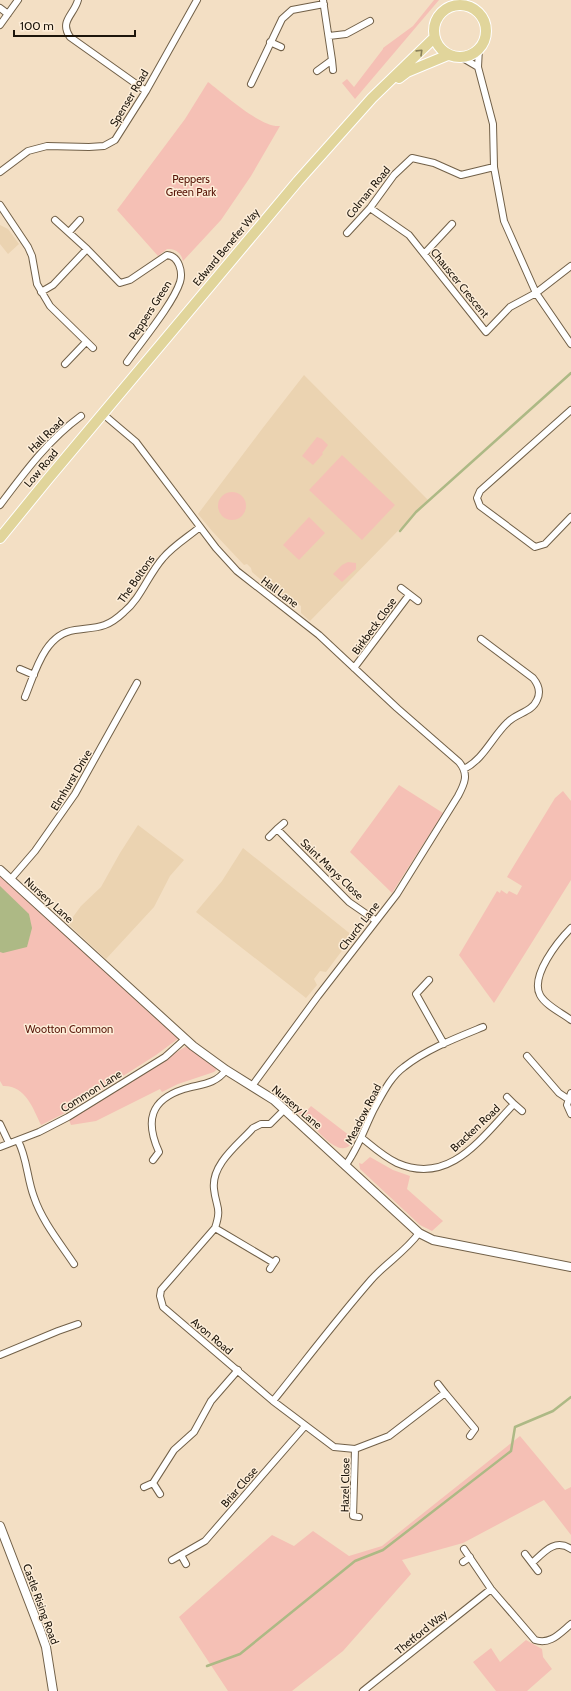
<svg xmlns="http://www.w3.org/2000/svg" width="571" height="1691" font-family="Cabin,sans-serif">
	<rect width="100%" height="100%" fill="#f3dfc4"/>
	<path fill="#ebd3b1" d="M 0,225 L 8,229 L 19,244 L 8,254 L 0,244 Z
		M 304,375 L 428,500 L 310,621 L 301,613 L 301,606 L 292,599 L 285,600 L 252,572 L 251,568 L 247,564 L 244,565 L 212,531 L 198,514 L 262,429 Z
		M 138,825 L 184,860 L 170,876 L 154,907 L 106,959 L 66,922 L 70,921 L 81,906 L 101,887 L 120,853 Z
		M 243,848 L 353,936 L 326,972 L 320,971 L 314,979 L 317,985 L 306,998 L 196,912 L 222,881 Z"/>
	<path fill="#f5c0b5" d="M 434,0 L 439,0 L 355,99 L 342,83 L 347,79 L 354,87 L 383,49 L 383,48 L 413,26 Z
		M 208,82 C 224,94 261,128 280,126 L 251,176 L 221,220 L 183,261 C 181,252 175,249 167,249 L 158,256 L 117,210 L 185,119 Z
		M 317,437 L 322,439 L 328,445 L 322,453 L 323,454 L 313,465 L 302,456 Z
		M 342,455 L 395,505 L 362,540 L 309,490 Z
		M218 506a14 14 0 1 1 28 0a14 14 0 1 1-28 0Z
		M 309,517 L 325,533 L 299,560 L 283,545 Z
		M 348,562 L 356,563 L 356,569 L 342,582 L 333,574 L 342,565 Z
		M 399,785 L 443,813 L 392,893 L 350,852 Z
		M 563,791 L 571,801 L 571,880 L 494,1003 L 459,955 L 497,891 L 500,893 L 501,890 L 507,894 L 509,891 L 517,895 L 522,886 L 507,877 L 555,798 Z
		M 0,875 L 43,914 L 50,917 L 179,1038 L 156,1055 L 65,1113 L 41,1125 C 33,1108 25,1085 3,1086 L 0,1081 Z
		M 188,1046 L 215,1065 L 217,1069 L 214,1072 L 178,1084 L 162,1092 L 160,1089 L 96,1121 L 71,1125 L 69,1120 L 121,1088 L 122,1086 L 185,1047 Z
		M 311,1106 L 354,1139 C 344,1161 325,1138 315,1129 L 317,1127 L 312,1123 L 310,1124 L 295,1110 L 296,1107 L 305,1113 Z
		M 370,1157 L 393,1170 L 410,1176 L 407,1189 L 443,1221 L 432,1231 L 420,1225 L 360,1169 L 359,1163 L 362,1164 Z
		M 520,1436 L 565,1490 L 571,1487 L 571,1535 L 544,1500 L 463,1543 L 402,1560 L 411,1574 L 343,1651 L 292,1691 L 228,1691 L 179,1617 L 272,1535 L 294,1546 L 313,1531 L 349,1556 L 382,1546 Z
		M 526,1640 L 542,1649 L 543,1657 L 552,1669 L 527,1691 L 496,1691 L 473,1662 L 491,1648 L 500,1662 Z"/>
	<path fill="#adb985" d="M 0,886 L 29,914 L 32,928 L 27,947 L 3,953 L 0,952 Z"/>
	<g fill="none" stroke-linecap="round" stroke-linejoin="round">
		<path stroke="#adb985" stroke-width="2.5" d="M 400,531 L 416,512 L 571,373
			M 207,1666 L 240,1654 L 355,1561 L 383,1550 L 511,1451 L 515,1427 L 553,1411 L 571,1397"/>
		<defs>
			<path id="minor" d="M 78,0 C 74,15 59,21 70,37 L 146,91
				M 0,8 L 8,14
				M 0,25 L 18,0
				M 329,36 L 346,34 L 370,21
				M 270,42 L 281,47
				M 479,48 L 478,67 L 493,124 L 494,167 L 504,221 L 536,293 L 571,344
				M 461,57 L 478,67
				M 332,60 L 333,70
				M 317,71 L 332,60 L 323,0
				M 251,84 L 282,19 L 292,10 L 324,4
				M 0,172 L 28,151 L 47,146 L 89,147 L 104,146 L 115,140 L 146,91 L 197,0
				M 0,205 L 28,247 L 32,256 L 37,284 L 50,306 L 93,348
				M 370,208 L 409,235 L 486,332 L 510,307 L 536,293 L 571,266
				M 55,220 L 87,249
				M 69,232 L 80,220
				M 347,233 L 370,208 L 394,175 L 412,158 L 434,163 L 461,175 L 494,167
				M 424,254 L 452,224
				M 41,292 L 53,285 L 87,249 L 120,283 L 130,280 L 167,255 C 179,256 183,272 180,282 C 173,304 141,342 127,362
				M 65,364 L 86,342
				M 571,410 L 480,491 L 477,498 L 480,506 L 535,547 L 545,544 L 571,517
				M 103,414 L 136,442 L 216,548 L 237,571 L 319,635 L 397,708 L 459,762 C 469,774 465,783 458,796 L 397,894 L 318,996 L 252,1086
				M 0,505 C 24,473 48,440 81,416
				M 401,588 L 418,601
				M 354,668 L 409,595
				M 20,669 L 34,675
				M 25,697 C 35,673 44,634 75,630 C 97,627 106,629 124,612 C 141,598 148,575 163,558 C 173,546 188,537 200,527
				M 464,769 C 484,759 492,737 508,722 C 517,713 532,712 537,700 C 541,692 538,684 533,678 L 481,639
				M 277,829 L 284,823
				M 269,837 L 277,829 L 349,902 L 375,920
				M 10,880 L 35,851 L 75,794 L 137,683
				M 571,928 C 558,941 530,976 540,995 C 545,1005 562,1013 571,1020
				M 429,980 L 416,994 L 444,1044
				M 527,1056 L 559,1093 L 568,1099
				M 571,1093 L 567,1105 L 571,1114
				M 514,1104 L 522,1111
				M 285,1109 L 270,1124 L 261,1124 L 253,1128 C 239,1144 211,1164 214,1189 C 216,1208 222,1207 215,1228 L 161,1290 L 160,1296 L 163,1307 L 273,1401 L 334,1447 L 355,1449 L 389,1436 L 445,1393 L 475,1429 L 470,1436
				M 0,1124 L 9,1143
				M 362,1138 C 372,1146 384,1157 397,1163 C 450,1186 481,1138 514,1104 L 507,1097
				M 18,1141 C 27,1157 27,1179 34,1197 C 42,1221 60,1243 74,1264
				M 0,1147 L 39,1132 L 68,1117 L 165,1057 L 185,1039
				M 153,1160 L 159,1152 C 145,1121 150,1100 184,1089 C 200,1084 215,1085 226,1070
				M 345,1166 C 358,1149 364,1129 374,1109 C 382,1095 390,1077 404,1067 C 427,1049 456,1038 483,1027
				M 215,1228 L 274,1263
				M 270,1269 L 276,1260
				M 0,1355 L 58,1331 L 78,1324
				M 438,1384 L 445,1393
				M 273,1401 C 306,1360 337,1319 371,1280 C 386,1263 405,1252 419,1233
				M 355,1449 L 353,1516 L 359,1517
				M 144,1487 L 153,1483
				M 160,1494 L 153,1483 L 174,1450 L 194,1432 L 211,1401 L 238,1370
				M 464,1549 L 491,1589 L 535,1640 C 550,1645 559,1634 571,1624
				M 525,1554 L 538,1571
				M 181,1555 L 186,1564
				M 172,1560 L 205,1541 L 305,1426
				M 463,1562 L 470,1557
				M 532,1563 C 544,1552 555,1538 571,1549
				M 363,1691 L 491,1589"/>
			<path id="tertiary" d="M 0,870 L 193,1046 L 226,1070 L 274,1100 L 419,1233 L 433,1240 L 571,1267
				M 0,1526 L 40,1630 L 46,1647 L 53,1691"/>
			<path id="primary" d="M434 31a26 26 0 1 1 52 0a26 26 0 1 1-52 0Z
				M 399,78 L 407,72 L 448,55
				M 0,538 L 48,479 L 298,181 L 372,98 L 434,38"/>
		</defs>
		<use href="#minor" stroke="#716048" stroke-width="8"/>
		<use href="#tertiary" stroke="#716048" stroke-width="10"/>
		<use href="#primary" stroke="#fff" stroke-width="12"/>
		<use href="#minor" stroke="#fff" stroke-width="6"/>
		<use href="#tertiary" stroke="#fff" stroke-width="8"/>
		<use href="#primary" stroke="#e1d59b" stroke-width="10"/>
	</g>
	<defs><path id="oneway-chevron" d="M-2-3.5L2.5 0L-2 3.5" fill="none" stroke-width="1.6" stroke-linecap="round" stroke-linejoin="round"/></defs>
	<use stroke="#887f5a" href="#oneway-chevron" transform="translate(420 52) rotate(-44)"/>
	<g text-anchor="middle" dominant-baseline="central" stroke-width="3" stroke-linejoin="round" paint-order="stroke">
		<g font-size="11" fill="#1c150b" stroke="#fdedd8">
			<text transform="translate(129 98) rotate(-59)">Spenser Road</text>
			<text transform="translate(368 192) rotate(-51)">Colman Road</text>
			<text transform="translate(226 247) rotate(-50)">Edward Benefer Way</text>
			<text transform="translate(460 283) rotate(51)">Chauscer Crescent</text>
			<text transform="translate(150 310) rotate(-57)">Peppers Green</text>
			<text transform="translate(46 435) rotate(-44)">Hall Road</text>
			<text transform="translate(41 468) rotate(-50)">Low Road</text>
			<text transform="translate(136 579) rotate(-55)">The Boltons</text>
			<text transform="translate(280 592) rotate(37)">Hall Lane</text>
			<text transform="translate(374 626) rotate(-54)">Birkbeck Close</text>
			<text transform="translate(71 780) rotate(-59)">Elmhurst Drive</text>
			<text transform="translate(332 869) rotate(44)">Saint Marys Close</text>
			<text transform="translate(49 900) rotate(42)">Nursery Lane</text>
			<text transform="translate(359 926) rotate(-52)">Church Lane</text>
			<text transform="translate(91 1091) rotate(-32)">Common Lane</text>
			<text transform="translate(297 1107) rotate(40)">Nursery Lane</text>
			<text transform="translate(363 1114) rotate(-63)">Meadow Road</text>
			<text transform="translate(475 1128) rotate(-43)">Bracken Road</text>
			<text transform="translate(212 1336) rotate(40)">Avon Road</text>
			<text transform="translate(345 1485) rotate(-89)">Hazel Close</text>
			<text transform="translate(239 1487) rotate(-49)">Briar Close</text>
			<text transform="translate(41 1604) rotate(70)">Castle Rising Road</text>
			<text transform="translate(421 1632) rotate(-39)">Thetford Way</text>
		</g>
		<g font-size="11" fill="#561306" stroke="#fdedd8">
			<text x="191" y="179">Peppers<tspan x="191" dy="13">Green Park</tspan></text>
			<text x="69" y="1029">Wootton Common</text>
		</g>
	</g>
	<path d="M14 30v6h121v-6" fill="none" stroke="#1c150b" stroke-width="2"/>
	<text x="20" y="30" font-size="12" fill="#1c150b" stroke="#fdedd8" stroke-width="3" paint-order="stroke">100 m</text>
</svg>
